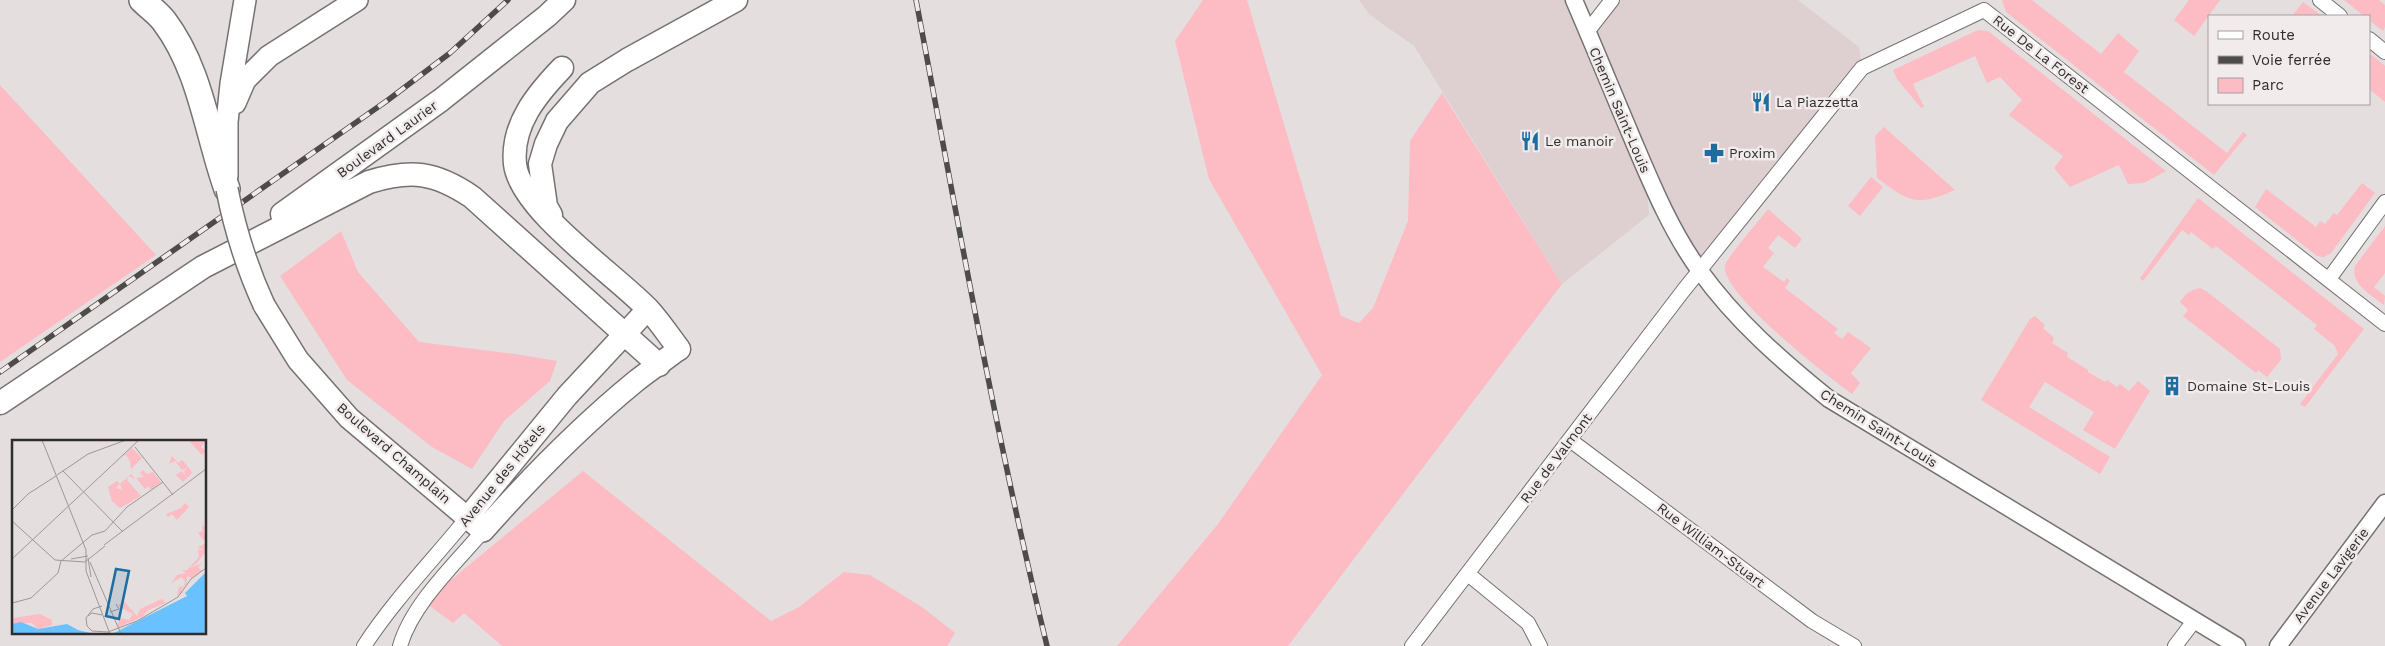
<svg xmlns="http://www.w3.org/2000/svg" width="2385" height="646" font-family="'Work Sans',sans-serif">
	<rect width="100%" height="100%" fill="#e4dedf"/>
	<path fill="#ded0d1" d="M 1359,0 L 1574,0 L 1588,32 L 1612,0 L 1798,0 L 1859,47 L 1862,68 L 1700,271 L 1646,174 L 1649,215 L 1562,284 L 1414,46 L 1370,15 Z"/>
	<path fill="#fdbbc3" d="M 1203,0 L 1247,0 L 1341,316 L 1359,323 L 1373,308 L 1408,221 L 1410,141 L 1442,93 L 1562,284 L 1288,646 L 1117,646 L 1218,524 L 1322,375 L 1209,179 L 1175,41 Z
		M 2002,0 L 2032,0 L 2101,54 L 2118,33 L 2139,51 L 2124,72 L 2227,153 L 2243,132 L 2247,135 L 2214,175 L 2006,12 Z
		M 2189,0 L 2220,0 L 2194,36 L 2174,20 Z
		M 2344,0 L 2379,0 L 2385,5 L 2385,27 L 2383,31 L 2369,20 L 2369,16 L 2364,16 Z
		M 2303,2 L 2322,16 L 2292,16 Z
		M 1978,30 L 1988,31 L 2166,171 L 2144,183 L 2128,184 L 2119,165 L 2070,187 L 2054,168 L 2063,156 L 2009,115 L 2022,100 L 2000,77 L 1987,83 L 1975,56 L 1913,84 L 1924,107 L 1921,108 L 1897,79 L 1893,70 Z
		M 2369,53 L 2385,66 L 2385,102 L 2369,89 Z
		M 0,85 L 156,255 L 0,362 Z
		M 1884,127 L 1955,190 C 1916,207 1909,202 1877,178 L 1875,136 Z
		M 1871,177 L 1883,187 L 1860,216 L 1848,206 Z
		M 2362,183 L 2375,193 L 2331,253 L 2324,257 L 2317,256 L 2255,207 L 2266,189 L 2316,227 L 2320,221 L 2325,224 L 2334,213 L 2337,215 Z
		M 2198,198 L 2364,329 L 2305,407 L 2300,404 L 2338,354 L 2335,346 L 2314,329 L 2317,325 L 2216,246 L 2213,249 L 2191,232 L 2189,235 L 2182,230 L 2143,281 L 2140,278 Z
		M 1768,209 L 1802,239 L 1795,248 L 1778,235 L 1768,248 L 1774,253 L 1763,267 L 1784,282 L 1787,278 L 1790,281 L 1785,288 L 1838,329 L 1834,333 L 1842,339 L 1848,332 L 1871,348 L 1851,373 L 1860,383 L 1852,394 C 1829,377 1721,294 1725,266 C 1726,258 1761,219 1768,209 Z
		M 2385,226 L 2385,273 L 2374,287 L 2385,296 L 2384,305 C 2372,295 2350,284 2355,266 Z
		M 341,231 L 358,272 L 419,342 L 515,354 L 557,361 L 550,381 L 504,421 L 472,469 L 432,447 L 347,380 L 280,276 Z
		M 2200,288 L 2206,291 L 2280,349 L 2281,360 L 2267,377 L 2258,370 L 2256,373 L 2183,316 L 2188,310 L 2180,302 C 2185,294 2190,290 2200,288 Z
		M 2035,316 L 2045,325 L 2043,328 L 2054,338 L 2052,343 L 2068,353 L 2067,357 L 2088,370 L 2088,372 L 2105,382 L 2107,380 L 2117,387 L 2120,384 L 2129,391 L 2138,381 L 2150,391 L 2115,449 L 2083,430 L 2094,412 L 2045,382 L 2029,407 L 2110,457 L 2100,474 L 1981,400 L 2030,319 Z
		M 583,471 L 771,621 L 799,607 L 844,572 L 870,575 L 922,607 L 955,633 L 947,646 L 502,646 L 464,613 L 453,623 L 424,602 Z"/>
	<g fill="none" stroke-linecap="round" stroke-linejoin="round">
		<defs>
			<path id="minor" d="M 2320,0 L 2340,16
				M 1984,10 L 2385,324
				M 1587,32 L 1612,0
				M 2369,39 L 2385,52
				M 2329,279 L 2385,202
				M 1570,440 L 1812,621 L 1854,646
				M 1468,574 L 1528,623 L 1540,646
				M 364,646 C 394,600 433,560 468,517
				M 400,646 C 412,604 455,564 483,531
				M 1412,646 L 1683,291 L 1862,68 L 1984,10
				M 2175,646 L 2194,621"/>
			<path id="tertiary" d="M 1574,0 C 1593,44 1611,88 1630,133 C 1650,180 1670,230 1700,271 C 1736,321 1782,361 1829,399 L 2237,646
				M 2278,646 L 2385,503"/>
			<path id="primary" d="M 235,103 L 245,80 L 269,56 L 357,0
				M 227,176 L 227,122 L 231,84 L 245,0
				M 264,305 L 298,360 L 349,418 L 483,531 C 530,478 581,426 636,381 C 650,370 665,360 679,349
				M 468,517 L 567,396 L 648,309"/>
			<path id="trunk" d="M 562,68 C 537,94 511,125 515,164 C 520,210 617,276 649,310 C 660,322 669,336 679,349
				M 282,214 L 441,100 L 547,16 L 564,0
				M 551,215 L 546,206 L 540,164 L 546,144 L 557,121 L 590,83 L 627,60 L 736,0
				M 0,403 L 203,267 L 369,182 C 411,169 435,172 472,197 L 659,365"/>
			<path id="motorway" d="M 142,0 C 149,7 158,13 164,21 C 201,70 207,133 227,189"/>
		</defs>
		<use href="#minor" stroke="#777272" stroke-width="16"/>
		<use href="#tertiary" stroke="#777272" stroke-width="19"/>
		<use href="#primary" stroke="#777272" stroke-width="24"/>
		<use href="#trunk" stroke="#777272" stroke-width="25"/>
		<use href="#motorway" stroke="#777272" stroke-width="28"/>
		<use href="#minor" stroke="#fff" stroke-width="14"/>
		<use href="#tertiary" stroke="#fff" stroke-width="16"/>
		<use href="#primary" stroke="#fff" stroke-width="21"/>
		<use href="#trunk" stroke="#fff" stroke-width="22"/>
		<use href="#motorway" stroke="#fff" stroke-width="25"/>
		<defs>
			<path id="rail" d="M 916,0 C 957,216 995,433 1047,646
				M 0,372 L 388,100 L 450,53 L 508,0"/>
		</defs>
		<use href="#rail" stroke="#4e4b4b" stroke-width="5.5"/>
		<use href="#rail" stroke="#f1ebec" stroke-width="4" stroke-dasharray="11" stroke-linecap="butt"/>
		<defs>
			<path id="primary-bridge" d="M 227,189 C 235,230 247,268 264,305"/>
		</defs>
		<use href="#primary-bridge" stroke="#777272" stroke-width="24" stroke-linecap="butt"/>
		<use href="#primary-bridge" stroke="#fff" stroke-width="21"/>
	</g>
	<defs>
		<symbol id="restaurant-bare" viewBox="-9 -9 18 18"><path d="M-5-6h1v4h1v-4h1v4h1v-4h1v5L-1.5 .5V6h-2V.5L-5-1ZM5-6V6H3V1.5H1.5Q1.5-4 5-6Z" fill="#1d6d9f" stroke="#f1ebec" stroke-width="2.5" paint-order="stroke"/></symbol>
		<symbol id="pharmacy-bare" viewBox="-9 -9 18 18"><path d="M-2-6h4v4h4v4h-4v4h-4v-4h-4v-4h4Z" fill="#1d6d9f" stroke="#f1ebec" stroke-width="2.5" paint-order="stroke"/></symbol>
		<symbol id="building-bare" viewBox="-9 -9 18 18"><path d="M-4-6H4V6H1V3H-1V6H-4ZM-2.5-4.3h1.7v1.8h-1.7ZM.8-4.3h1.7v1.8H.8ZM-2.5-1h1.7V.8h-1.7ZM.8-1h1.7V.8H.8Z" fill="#1d6d9f" stroke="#f1ebec" stroke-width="2.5" paint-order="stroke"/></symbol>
	</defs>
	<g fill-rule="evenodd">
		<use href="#restaurant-bare" x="1747" y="88" width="28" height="28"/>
		<use href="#restaurant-bare" x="1516" y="127" width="28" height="28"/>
		<use href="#pharmacy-bare" x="1700" y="139" width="28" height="28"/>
		<use href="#building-bare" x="2158" y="372" width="28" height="28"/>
	</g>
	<g text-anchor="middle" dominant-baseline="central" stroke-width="5" stroke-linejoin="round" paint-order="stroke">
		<g font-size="14" fill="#2f2d2d" stroke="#f1ebec">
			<text transform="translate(2041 54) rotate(38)">Rue De La Forest</text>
			<text transform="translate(1620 110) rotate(67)">Chemin Saint-Louis</text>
			<text transform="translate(387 139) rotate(-36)">Boulevard Laurier</text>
			<text transform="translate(1879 428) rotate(32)">Chemin Saint-Louis</text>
			<text transform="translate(394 453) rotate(41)">Boulevard Champlain</text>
			<text transform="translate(1556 458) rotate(-53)">Rue de Valmont</text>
			<text transform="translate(502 475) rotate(-51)">Avenue des Hôtels</text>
			<text transform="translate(1711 545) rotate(37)">Rue William-Stuart</text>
			<text transform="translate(2331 575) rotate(-53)">Avenue Lavigerie</text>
		</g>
		<g font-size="14" fill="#2f2d2d" stroke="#f1ebec" text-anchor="start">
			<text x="1776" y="102">La Piazzetta</text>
			<text x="1545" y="141">Le manoir</text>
			<text x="1729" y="153">Proxim</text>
			<text x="2187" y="386">Domaine St-Louis</text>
		</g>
	</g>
	<g transform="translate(12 440)">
		<rect width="194" height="194" fill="#e4dedf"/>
		<path d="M 179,0 L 194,1 L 189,7 L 194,11 L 190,15 L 178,2 ZM 120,8 L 130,18 L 119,29 L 118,21 L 114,15 L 110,17 ZM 160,16 L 166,23 L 170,20 L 177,28 L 180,33 L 171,42 L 164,35 L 170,31 L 174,37 L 172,31 L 176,28 L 170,30 L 163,21 L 157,24 ZM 131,30 L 135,34 L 141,32 L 149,42 L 139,50 L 136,46 L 133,49 L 124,38 L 132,37 L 128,33 ZM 119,34 L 123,39 L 117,36 L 115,40 L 129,56 L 108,68 L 100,61 L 96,47 L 105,41 L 108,44 L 104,48 L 110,50 L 108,44 ZM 173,63 L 177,67 L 165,80 L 160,74 L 156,77 L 154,74 L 169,68 ZM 190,85 L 194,88 L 192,90 L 194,96 L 194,111 L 185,123 L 177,128 L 191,123 L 186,127 L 190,131 L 179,138 L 175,136 L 175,143 L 169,150 L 171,152 L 165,156 L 167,147 L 172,146 L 173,141 L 169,137 L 159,144 L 167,137 L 159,143 L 165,135 L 174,133 L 170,130 L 175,130 L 187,117 L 186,109 L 191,110 L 186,107 L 194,103 L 186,93 L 190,91 ZM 150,159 L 154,163 L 136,170 L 130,177 L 107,187 L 105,184 L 110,178 L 117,180 L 121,174 L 106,166 L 111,160 L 125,176 L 128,169 ZM 28,174 L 40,180 L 40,185 L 26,189 L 20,183 L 0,184 L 0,178 Z" fill="#fdbbc3"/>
		<path d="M 194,132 L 194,194 L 100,194 L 175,156 L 173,153 ZM 9,182 L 26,189 L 55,184 L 66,190 L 82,194 L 0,194 L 0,184 Z" fill="#6ac1ff"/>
		<path fill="none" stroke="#9c9798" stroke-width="1" d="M 30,0 L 74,110 L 74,131 L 98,194M 123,7 L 161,55M 51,31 L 111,92M 45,35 L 76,14 L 114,0M 0,70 L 16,54 L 44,36M 0,81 L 43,120 L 73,122 L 93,106M 92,105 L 194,29M 76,118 L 79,137M 0,119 L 127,0M 59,119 L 76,116M 78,122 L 109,194M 0,163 L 19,158 L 46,133 L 49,121 L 80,95 L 93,91 L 115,67 L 151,42M 90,166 L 81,169 L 74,178 L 75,186 L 80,191 L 96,192 L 125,181 L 166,157 L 179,139 L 194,128M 98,172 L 107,169 L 104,164M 76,176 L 80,173 L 90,175"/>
		<path fill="#1d6d9f" fill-opacity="0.15" stroke="#1d6d9f" stroke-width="2.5" d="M 104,129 L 117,131 L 107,179 L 94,176 Z"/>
		<rect width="194" height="194" fill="none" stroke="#2f2d2d" stroke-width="2.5"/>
	</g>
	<rect x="2208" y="15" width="162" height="90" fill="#f1ebec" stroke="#a39fa0"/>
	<rect x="2218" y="31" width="25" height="8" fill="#ffffff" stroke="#a39fa0"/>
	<text x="2252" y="40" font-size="15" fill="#2f2d2d">Route</text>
	<rect x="2218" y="56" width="25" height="8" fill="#4e4b4b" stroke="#a39fa0"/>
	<text x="2252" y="65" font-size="15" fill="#2f2d2d">Voie ferrée</text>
	<rect x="2218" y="78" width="25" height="15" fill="#fdbbc3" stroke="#a39fa0"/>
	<text x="2252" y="90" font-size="15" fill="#2f2d2d">Parc</text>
</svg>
